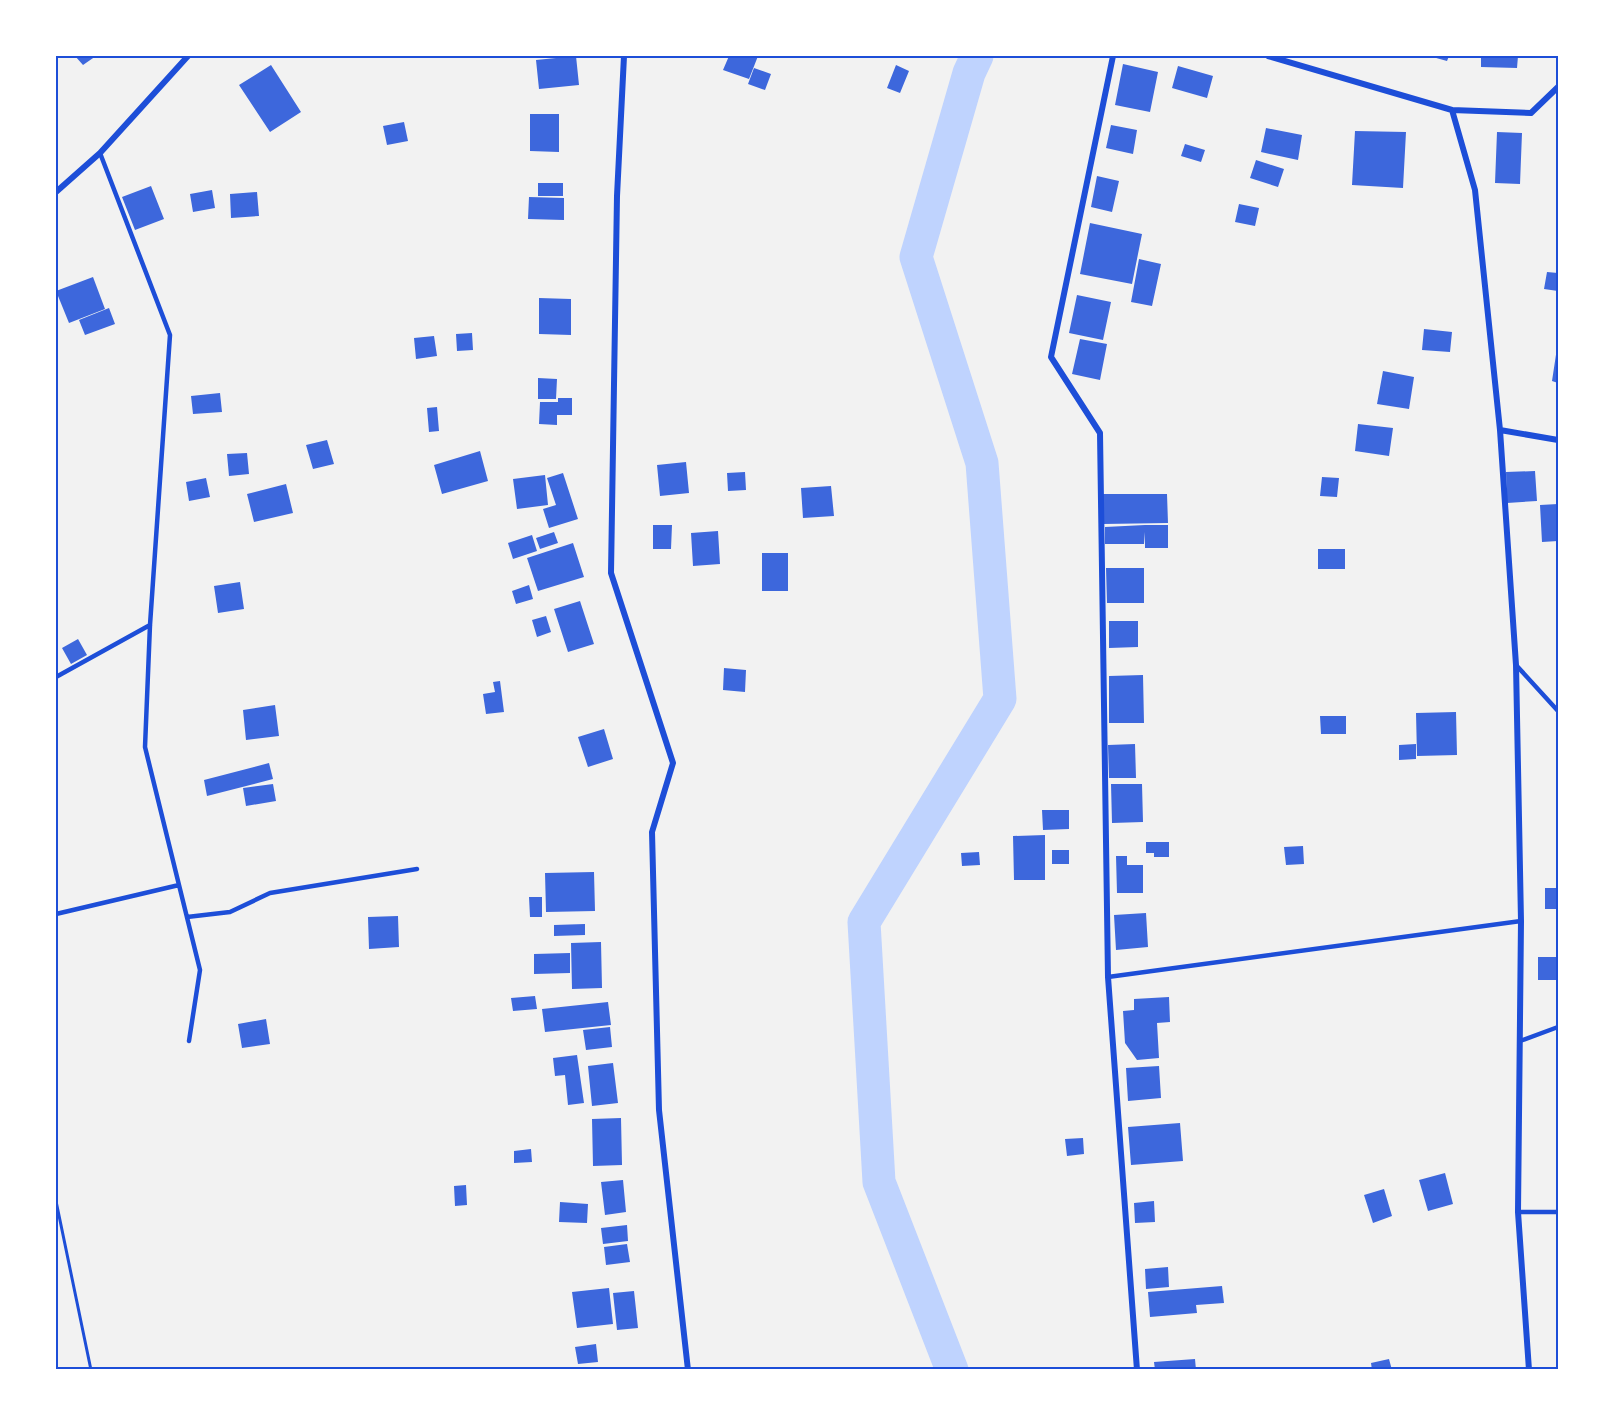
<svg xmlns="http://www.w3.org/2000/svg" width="1614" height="1425" font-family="'Noto Sans',sans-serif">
	<rect width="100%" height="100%" fill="#f2f2f2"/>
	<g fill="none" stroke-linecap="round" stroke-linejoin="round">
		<path stroke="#bfd3fe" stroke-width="33" d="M 952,1370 L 879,1182 L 864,922 L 1000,699 L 982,463 L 916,257 L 969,73 L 977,56"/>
	</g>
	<path fill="#3d67dc" d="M 75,56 L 96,56 L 83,65 Z
		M 576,56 L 579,85 L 539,89 L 536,60 Z
		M 729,56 L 758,56 L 749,79 L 723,70 Z
		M 1429,56 L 1449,56 L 1447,61 Z
		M 1481,56 L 1518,56 L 1517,68 L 1481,67 Z
		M 1123,64 L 1158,72 L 1150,112 L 1115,105 Z
		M 271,65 L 301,112 L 270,132 L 239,85 Z
		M 896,65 L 909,71 L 900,93 L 887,88 Z
		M 1178,66 L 1213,76 L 1207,98 L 1172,88 Z
		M 754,68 L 771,74 L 765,90 L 748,84 Z
		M 530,114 L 559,114 L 559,152 L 530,151 Z
		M 404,122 L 408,141 L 387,145 L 383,126 Z
		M 1111,125 L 1137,130 L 1133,154 L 1106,148 Z
		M 1266,128 L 1302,135 L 1298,160 L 1261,152 Z
		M 1355,131 L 1406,132 L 1403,188 L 1352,185 Z
		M 1497,132 L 1522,133 L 1520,184 L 1495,183 Z
		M 1185,144 L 1205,150 L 1201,162 L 1181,156 Z
		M 1256,160 L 1284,169 L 1278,187 L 1250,178 Z
		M 1097,176 L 1119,181 L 1112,212 L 1091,207 Z
		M 538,183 L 563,183 L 563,196 L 538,196 Z
		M 151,186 L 164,219 L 135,230 L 122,197 Z
		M 212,190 L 215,208 L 193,212 L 190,194 Z
		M 257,192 L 259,216 L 231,218 L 230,194 Z
		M 529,197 L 564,198 L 564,220 L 528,219 Z
		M 1239,204 L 1259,208 L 1255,226 L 1235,222 Z
		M 1090,223 L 1142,234 L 1132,284 L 1080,274 Z
		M 1139,259 L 1161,264 L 1152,306 L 1131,302 Z
		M 1547,272 L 1558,273 L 1558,291 L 1544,289 Z
		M 93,277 L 105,309 L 69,323 L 56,291 Z
		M 1077,295 L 1111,302 L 1103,340 L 1069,333 Z
		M 539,298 L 571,299 L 571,335 L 539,334 Z
		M 109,308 L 115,324 L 85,335 L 79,320 Z
		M 1424,329 L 1452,332 L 1450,352 L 1422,350 Z
		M 472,333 L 473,350 L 457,351 L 456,334 Z
		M 434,336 L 437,356 L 416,359 L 414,338 Z
		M 1080,339 L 1107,344 L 1100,380 L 1072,374 Z
		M 1557,348 L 1558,348 L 1558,383 L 1552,381 Z
		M 1383,371 L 1414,377 L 1409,409 L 1377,404 Z
		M 538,378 L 557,379 L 556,399 L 538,399 Z
		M 220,393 L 222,412 L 193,414 L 191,396 Z
		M 558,398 L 572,398 L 572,415 L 557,415 L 557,425 L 539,424 L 540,402 L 558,402 Z
		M 437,407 L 439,431 L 429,432 L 427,408 Z
		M 1358,424 L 1393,428 L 1389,456 L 1355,451 Z
		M 327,440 L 334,464 L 313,469 L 306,445 Z
		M 480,451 L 488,481 L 442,494 L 434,465 Z
		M 247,453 L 249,474 L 229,476 L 227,454 Z
		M 686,462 L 689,493 L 660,496 L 657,465 Z
		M 1535,471 L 1537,501 L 1507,503 L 1506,472 Z
		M 745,472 L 746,490 L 728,491 L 727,473 Z
		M 563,473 L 578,519 L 549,528 L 543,509 L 556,505 L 547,478 Z
		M 545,475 L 548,505 L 517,509 L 513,479 Z
		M 1322,477 L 1339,478 L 1337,497 L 1320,496 Z
		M 206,478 L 210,497 L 189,501 L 186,482 Z
		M 286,484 L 293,513 L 254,522 L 247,494 Z
		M 831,486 L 834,516 L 803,518 L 801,488 Z
		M 1103,494 L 1167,494 L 1168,523 L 1103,524 Z
		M 1558,504 L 1558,541 L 1542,542 L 1540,505 Z
		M 653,525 L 672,525 L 671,549 L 653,549 Z
		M 1145,525 L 1168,525 L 1168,548 L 1145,548 L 1145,532 L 1144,544 L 1105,544 L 1105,527 Z
		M 718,531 L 720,564 L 693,566 L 691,533 Z
		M 554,532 L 558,543 L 540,549 L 536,538 Z
		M 532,535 L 537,551 L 513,559 L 508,543 Z
		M 573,543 L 584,577 L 538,591 L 527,558 Z
		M 1318,549 L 1345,549 L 1345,569 L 1318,569 Z
		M 762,553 L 788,553 L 788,591 L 762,591 Z
		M 1106,568 L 1144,568 L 1144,603 L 1107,603 Z
		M 240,582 L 244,609 L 218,613 L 214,586 Z
		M 529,585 L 533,599 L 516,604 L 512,591 Z
		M 580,601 L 594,644 L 568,652 L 554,609 Z
		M 546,616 L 551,632 L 537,637 L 532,620 Z
		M 1109,621 L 1138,621 L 1138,647 L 1109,648 Z
		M 78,639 L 87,655 L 71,664 L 62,648 Z
		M 724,668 L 746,670 L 745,692 L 723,690 Z
		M 1143,675 L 1144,723 L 1109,723 L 1109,676 Z
		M 500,681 L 504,712 L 486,714 L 483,694 L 495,692 L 493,682 Z
		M 275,705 L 279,736 L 246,740 L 243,710 Z
		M 1456,712 L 1457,755 L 1417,756 L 1416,713 Z
		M 1320,716 L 1346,716 L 1346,734 L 1321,734 Z
		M 604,729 L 613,759 L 588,767 L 578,737 Z
		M 1135,744 L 1136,778 L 1109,778 L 1108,745 Z
		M 1416,744 L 1416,759 L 1399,760 L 1399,745 Z
		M 269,763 L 273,779 L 207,796 L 204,780 Z
		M 273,784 L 276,801 L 246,806 L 243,788 Z
		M 1111,784 L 1142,784 L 1143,822 L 1112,823 Z
		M 1042,810 L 1069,810 L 1069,829 L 1043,830 Z
		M 1045,835 L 1045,880 L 1014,880 L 1013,836 Z
		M 1146,842 L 1169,842 L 1169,857 L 1154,857 L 1154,853 L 1146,853 Z
		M 1303,846 L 1304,864 L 1286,865 L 1284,847 Z
		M 1052,850 L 1069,850 L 1069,864 L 1052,864 Z
		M 979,852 L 980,865 L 962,866 L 961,853 Z
		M 1116,856 L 1127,856 L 1127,865 L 1143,865 L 1143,893 L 1117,893 Z
		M 594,872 L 595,911 L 546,912 L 545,873 Z
		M 1545,888 L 1558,888 L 1558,909 L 1545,909 Z
		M 529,897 L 542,897 L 542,917 L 530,917 Z
		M 1146,913 L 1148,947 L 1116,950 L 1114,915 Z
		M 398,916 L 399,947 L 369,949 L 368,917 Z
		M 585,924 L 585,935 L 554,936 L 554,925 Z
		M 601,942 L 602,988 L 572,989 L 571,943 Z
		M 570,953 L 570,973 L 534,974 L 534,954 Z
		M 1538,957 L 1558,957 L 1558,980 L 1538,980 Z
		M 535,996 L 537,1009 L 513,1011 L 511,998 Z
		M 1169,997 L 1170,1022 L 1157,1023 L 1159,1058 L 1137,1060 L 1125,1043 L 1123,1011 L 1134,1010 L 1134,999 Z
		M 608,1002 L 611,1025 L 545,1032 L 542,1009 Z
		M 266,1019 L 270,1044 L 242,1048 L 238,1024 Z
		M 610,1027 L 612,1047 L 586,1050 L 583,1030 Z
		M 577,1055 L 584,1103 L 568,1105 L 565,1075 L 555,1076 L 553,1058 Z
		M 613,1063 L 618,1103 L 592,1106 L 588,1066 Z
		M 1159,1066 L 1161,1098 L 1128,1101 L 1126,1068 Z
		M 621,1118 L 622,1165 L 593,1166 L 592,1119 Z
		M 1180,1123 L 1183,1161 L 1131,1165 L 1128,1127 Z
		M 1083,1138 L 1084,1154 L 1067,1156 L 1065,1139 Z
		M 531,1149 L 532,1162 L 514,1163 L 514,1151 Z
		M 1445,1173 L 1453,1204 L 1428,1211 L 1419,1180 Z
		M 623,1180 L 626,1212 L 605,1215 L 601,1182 Z
		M 466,1185 L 467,1205 L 455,1206 L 454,1186 Z
		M 1384,1189 L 1392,1216 L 1373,1223 L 1364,1195 Z
		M 1154,1201 L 1155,1222 L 1135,1223 L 1134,1203 Z
		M 560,1202 L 588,1204 L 587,1223 L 559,1222 Z
		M 627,1225 L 628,1241 L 603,1244 L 601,1228 Z
		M 627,1244 L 630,1262 L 606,1265 L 604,1247 Z
		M 1168,1267 L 1169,1287 L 1146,1289 L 1145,1269 Z
		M 1222,1286 L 1224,1303 L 1196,1305 L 1197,1313 L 1150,1317 L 1148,1292 Z
		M 609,1288 L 613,1324 L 577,1328 L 572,1292 Z
		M 634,1291 L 638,1328 L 617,1330 L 613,1293 Z
		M 596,1344 L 598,1362 L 578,1364 L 575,1347 Z
		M 1195,1359 L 1196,1370 L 1155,1370 L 1154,1362 Z
		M 1389,1359 L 1392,1370 L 1372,1370 L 1371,1363 Z"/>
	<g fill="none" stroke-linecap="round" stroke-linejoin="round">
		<path stroke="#1d4ed8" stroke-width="3" d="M 56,1201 L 91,1370"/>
		<path stroke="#1d4ed8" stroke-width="4.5" d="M 1516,665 L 1558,711
			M 56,677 L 150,625
			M 179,885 L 200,970 L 189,1041
			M 56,914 L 179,885 L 145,747 L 150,625 L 170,335 L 100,153
			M 187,917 L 230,912 L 270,893 L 417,869
			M 1108,977 L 1521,921
			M 1520,1041 L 1558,1027
			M 1518,1212 L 1558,1212"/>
		<path stroke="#1d4ed8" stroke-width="6" d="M 624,56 L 617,196 L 611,573 L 673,763 L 652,832 L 659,1110 L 688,1370
			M 1113,56 L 1051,357 L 1100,433 L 1108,977 L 1137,1370
			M 1268,56 L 1452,110 L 1475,190 L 1500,430 L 1516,665 L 1521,921 L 1518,1212 L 1529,1370
			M 1452,110 L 1531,113 L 1558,87
			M 56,192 L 100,153 L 188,56
			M 1500,430 L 1558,440"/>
	</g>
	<rect width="1614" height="1425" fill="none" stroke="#ffffff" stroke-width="114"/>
	<rect x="57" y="57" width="1500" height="1311" fill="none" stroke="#1d4ed8" stroke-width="2"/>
</svg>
